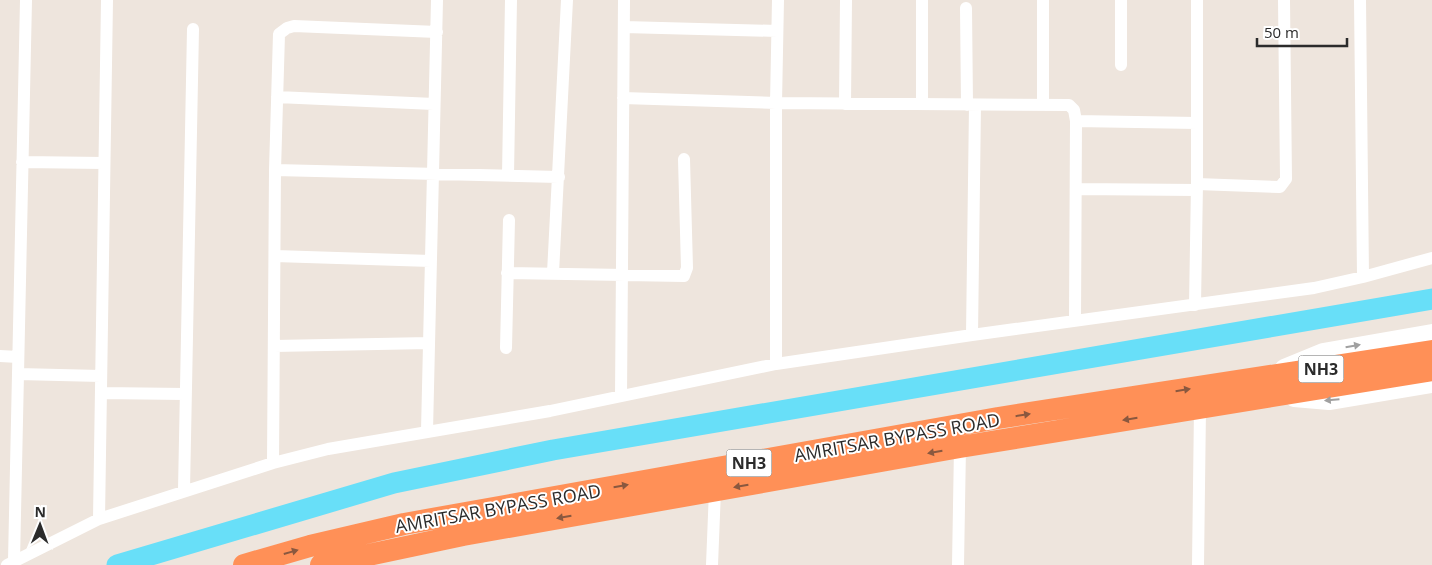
<svg xmlns="http://www.w3.org/2000/svg" width="1432" height="565" font-family="'Open Sans',sans-serif">
	<rect width="100%" height="100%" fill="#eee5dd"/>
	<g fill="none" stroke-linecap="round" stroke-linejoin="round">
		<path stroke="#68dff8" stroke-width="21" d="M 117,565 L 394,483 L 553,450 L 1432,299"/>
		<path stroke="#fff" stroke-width="12" d="M 1360,0 L 1363,277
			M 966,8 L 967,105
			M 624,27 L 777,31
			M 1121,65 L 1121,0
			M 277,97 L 434,104
			M 623,98 L 776,103 L 1069,105 L 1074,110 L 1076,121 L 1075,321
			M 845,104 L 846,0
			M 922,104 L 922,0
			M 1043,105 L 1043,0
			M 1076,121 L 1197,123
			M 22,162 L 104,163
			M 275,170 L 559,177
			M 508,175 L 511,0
			M 1197,184 L 1197,0
			M 1076,189 L 1197,190
			M 275,256 L 431,261
			M 507,273 L 684,276 L 687,268 L 684,159
			M 553,273 L 567,0
			M 1195,305 L 1197,184 L 1280,187 L 1286,179 L 1284,0
			M 972,335 L 975,105
			M 274,346 L 429,343
			M 506,348 L 509,220
			M 0,356 L 18,357
			M 776,364 L 776,103 L 778,0
			M 18,374 L 101,376
			M 101,393 L 185,394
			M 621,396 L 624,0
			M 427,431 L 437,0
			M 273,463 L 275,170 L 279,34 L 287,28 L 294,26 L 437,32
			M 184,490 L 193,29
			M 99,519 L 107,0
			M 14,561 L 26,0
			M 7,565 L 99,519 L 273,463 L 328,449 L 550,411 L 776,364 L 972,335 L 1314,288 L 1363,277 L 1432,258
			M 712,565 L 715,490
			M 958,565 L 960,447
			M 1198,565 L 1200,408"/>
		<path stroke="#fff" stroke-width="18" d="M 1284,368 L 1323,352 L 1432,333
			M 1294,398 L 1329,401 L 1432,384"/>
		<path stroke="#ff9057" stroke-width="22" d="M 244,565 L 310,546 L 404,524 L 998,418 L 1432,351
			M 321,565 L 463,535 L 960,447 L 1432,370"/>
	</g>
	<defs><path id="oneway-solid" d="M-6-.8H1V-3.2L6.5 0L1 3.2V.8H-6Z" transform="scale(1.25)"/></defs>
	<g fill="#a0a0a0">
		<use href="#oneway-solid" transform="translate(1353 346) rotate(-10)"/>
		<use href="#oneway-solid" transform="translate(1332 400) rotate(175)"/>
	</g>
	<g fill="#8a583f">
		<use href="#oneway-solid" transform="translate(1183 390) rotate(-9)"/>
		<use href="#oneway-solid" transform="translate(1023 415) rotate(-9)"/>
		<use href="#oneway-solid" transform="translate(1130 419) rotate(171)"/>
		<use href="#oneway-solid" transform="translate(935 452) rotate(170)"/>
		<use href="#oneway-solid" transform="translate(621 486) rotate(-10)"/>
		<use href="#oneway-solid" transform="translate(741 486) rotate(170)"/>
		<use href="#oneway-solid" transform="translate(564 517) rotate(170)"/>
		<use href="#oneway-solid" transform="translate(291 552) rotate(-16)"/>
	</g>
	<g text-anchor="middle" dominant-baseline="central" stroke-width="4" stroke-linejoin="round" paint-order="stroke">
		<g fill="#fff" stroke="#6b6b6b" stroke-width="1">
			<rect x="1298.5" y="355.5" width="45" height="27" rx="4"/>
			<rect x="726.5" y="449.5" width="45" height="27" rx="4"/>
		</g>
		<g font-size="16" font-weight="bold" fill="#2b2b2b">
			<text x="1321" y="369">NH3</text>
			<text x="749" y="463">NH3</text>
		</g>
		<g font-size="18" fill="#2b2b2b" stroke="#fff">
			<text transform="translate(897 437) rotate(-10)">AMRITSAR BYPASS ROAD</text>
			<text transform="translate(498 508) rotate(-10)">AMRITSAR BYPASS ROAD</text>
		</g>
	</g>
	<g transform="translate(40 525) rotate(1)" stroke="#ffffff" stroke-width="4" paint-order="stroke">
	<path d="M0-4L9 19L0 12L-9 19Z" fill="#2b2b2b"/>
	<text y="-8" font-size="14" font-weight="bold" text-anchor="middle" fill="#2b2b2b">N</text>
	</g>
	<path d="M1257 38v8h90v-8" fill="none" stroke="#2b2b2b" stroke-width="2.5"/>
	<text x="1264" y="38" font-size="15" fill="#2b2b2b" stroke="#ffffff" stroke-width="4" paint-order="stroke">50 m</text>
</svg>
